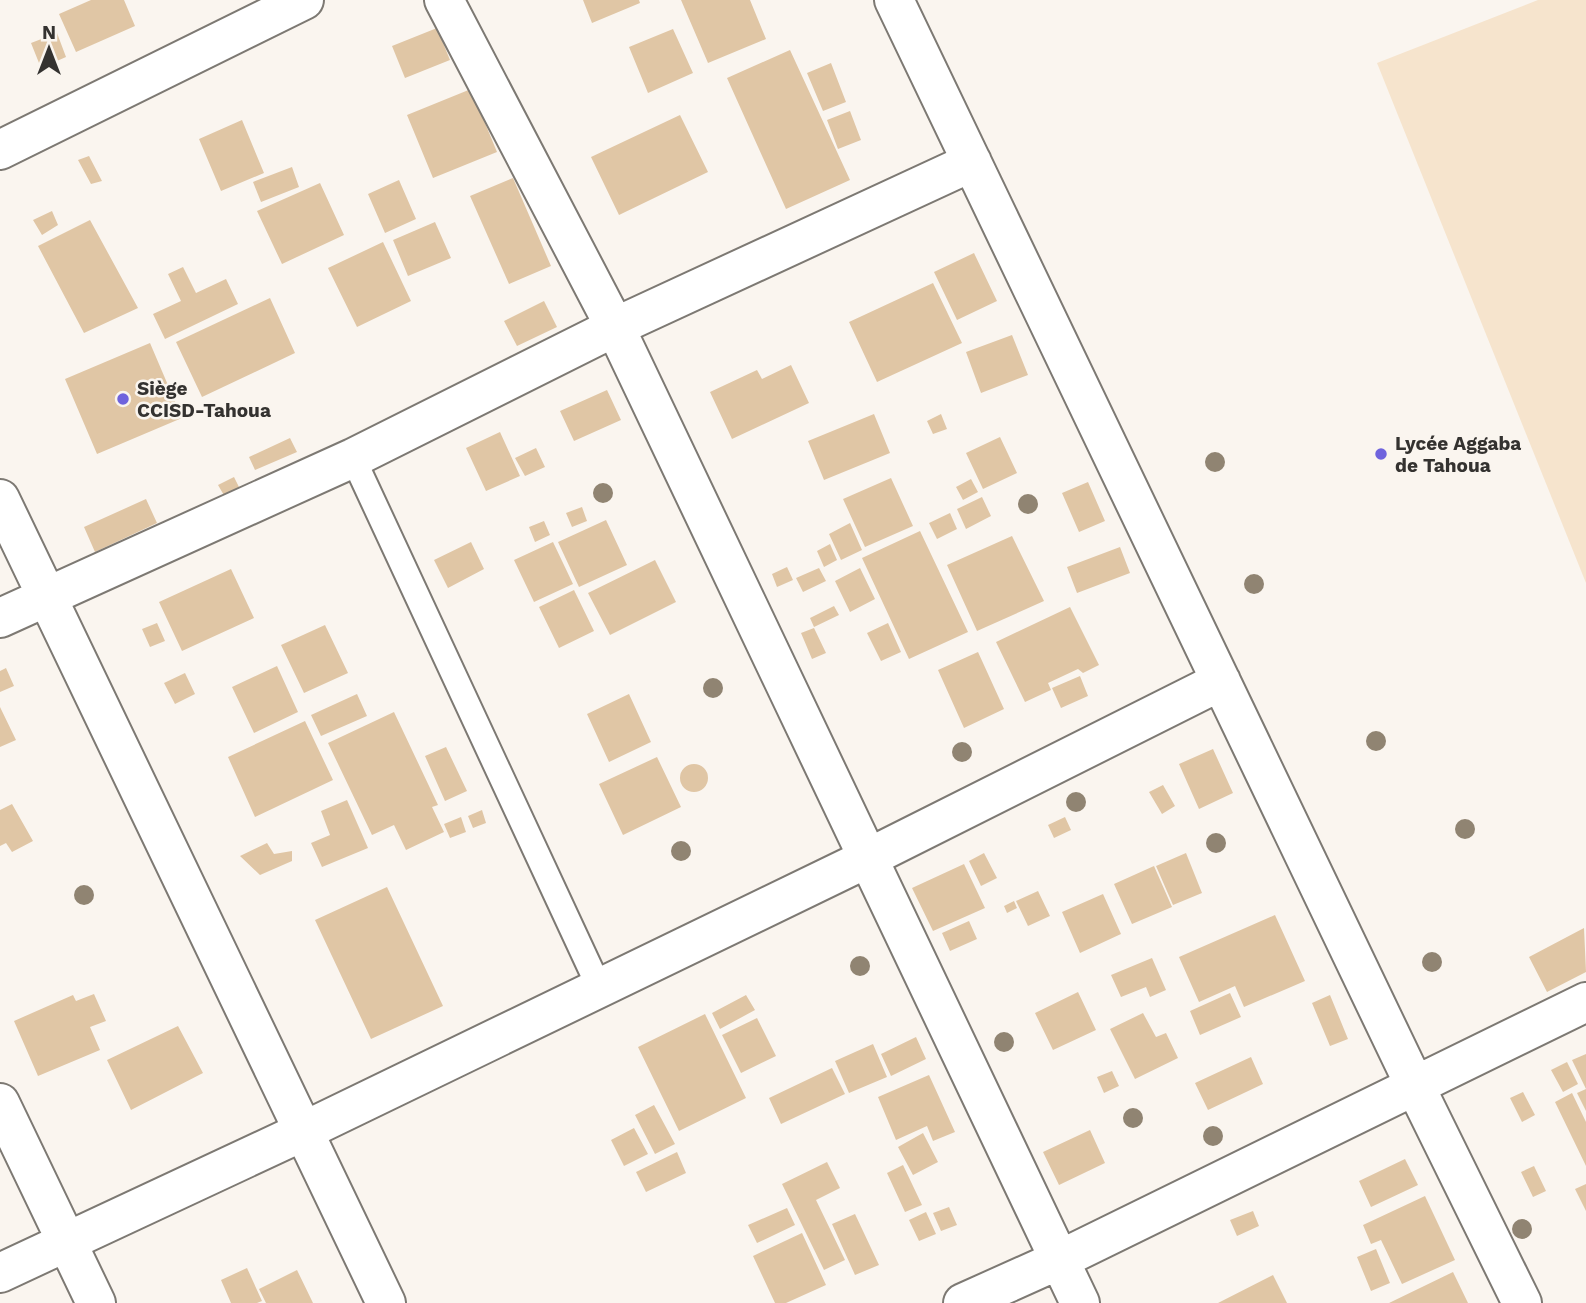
<svg xmlns="http://www.w3.org/2000/svg" width="1586" height="1303" font-family="'Work Sans',sans-serif">
	<rect width="100%" height="100%" fill="#faf5ef"/>
	<path fill="#f6e4cd" d="M 1538,0 L 1586,0 L 1586,583 L 1377,63 Z"/>
	<path fill="#e0c6a5" d="M 91,0 L 124,0 L 135,26 L 76,52 L 59,14 Z
		M 583,0 L 639,0 L 640,3 L 592,23 Z
		M 681,0 L 750,0 L 766,39 L 708,63 Z
		M 437,28 L 450,60 L 405,78 L 392,46 Z
		M 673,29 L 693,73 L 648,93 L 629,47 Z
		M 57,33 L 66,57 L 41,68 L 31,43 Z
		M 790,50 L 850,180 L 786,209 L 727,78 Z
		M 831,63 L 846,102 L 823,111 L 807,73 Z
		M 471,89 L 497,152 L 433,178 L 407,115 Z
		M 850,111 L 861,140 L 838,149 L 827,120 Z
		M 680,115 L 708,172 L 619,215 L 591,157 Z
		M 242,120 L 264,173 L 221,191 L 199,139 Z
		M 89,156 L 102,181 L 91,184 L 78,160 Z
		M 292,167 L 299,187 L 261,202 L 253,182 Z
		M 513,178 L 551,266 L 509,284 L 470,196 Z
		M 399,180 L 416,219 L 385,233 L 368,194 Z
		M 320,183 L 344,235 L 282,264 L 257,211 Z
		M 52,211 L 58,225 L 42,235 L 33,220 Z
		M 90,220 L 138,308 L 84,333 L 38,246 Z
		M 435,222 L 451,258 L 408,276 L 393,240 Z
		M 383,242 L 411,301 L 357,327 L 328,268 Z
		M 974,253 L 997,301 L 957,320 L 934,272 Z
		M 183,267 L 196,293 L 226,279 L 238,304 L 165,339 L 153,314 L 181,301 L 168,274 Z
		M 933,283 L 962,343 L 877,382 L 849,322 Z
		M 270,298 L 295,353 L 202,397 L 176,342 Z
		M 544,301 L 557,327 L 517,346 L 504,321 Z
		M 1012,335 L 1028,375 L 981,393 L 966,352 Z
		M 150,343 L 182,418 L 97,454 L 65,379 Z
		M 791,365 L 809,403 L 732,439 L 710,392 L 757,370 L 762,379 Z
		M 607,390 L 621,420 L 574,441 L 560,411 Z
		M 874,414 L 890,453 L 824,480 L 808,441 Z
		M 941,414 L 947,429 L 933,434 L 927,421 Z
		M 500,432 L 520,476 L 486,491 L 466,448 Z
		M 1000,437 L 1017,473 L 983,489 L 966,453 Z
		M 290,438 L 297,452 L 255,470 L 249,457 Z
		M 536,448 L 545,467 L 525,476 L 515,458 Z
		M 234,477 L 240,489 L 225,497 L 218,485 Z
		M 891,478 L 913,526 L 865,547 L 843,499 Z
		M 971,479 L 978,492 L 963,500 L 956,487 Z
		M 1088,482 L 1105,521 L 1079,532 L 1062,493 Z
		M 982,497 L 991,516 L 966,529 L 957,509 Z
		M 146,499 L 157,523 L 95,552 L 84,527 Z
		M 582,507 L 587,521 L 572,527 L 566,513 Z
		M 950,513 L 957,529 L 937,539 L 929,523 Z
		M 606,520 L 627,565 L 579,587 L 558,542 Z
		M 544,521 L 550,535 L 535,542 L 529,527 Z
		M 850,523 L 862,550 L 841,560 L 829,534 Z
		M 920,531 L 968,632 L 909,659 L 862,558 Z
		M 1012,536 L 1044,601 L 977,631 L 947,565 Z
		M 471,542 L 484,569 L 448,588 L 434,560 Z
		M 553,542 L 573,584 L 534,602 L 514,560 Z
		M 830,544 L 837,560 L 824,567 L 817,551 Z
		M 1120,547 L 1130,573 L 1077,593 L 1067,567 Z
		M 655,560 L 676,602 L 610,635 L 588,593 Z
		M 787,567 L 793,580 L 777,587 L 772,574 Z
		M 819,568 L 826,581 L 803,592 L 796,578 Z
		M 860,568 L 875,599 L 850,612 L 835,581 Z
		M 231,569 L 254,618 L 182,651 L 159,602 Z
		M 574,590 L 594,631 L 559,648 L 539,607 Z
		M 834,606 L 839,615 L 814,627 L 810,618 Z
		M 1070,607 L 1099,665 L 1083,673 L 1078,669 L 1048,683 L 1051,690 L 1025,702 L 996,642 Z
		M 157,623 L 165,641 L 150,647 L 142,629 Z
		M 888,623 L 901,652 L 881,661 L 867,633 Z
		M 325,625 L 348,673 L 304,693 L 281,645 Z
		M 814,628 L 826,653 L 812,659 L 801,633 Z
		M 978,652 L 1004,709 L 964,728 L 938,670 Z
		M 277,666 L 298,712 L 254,733 L 232,687 Z
		M 6,668 L 14,686 L 0,692 L 0,671 Z
		M 185,673 L 195,694 L 175,704 L 164,683 Z
		M 1080,676 L 1088,696 L 1061,708 L 1052,688 Z
		M 357,694 L 367,716 L 321,736 L 311,715 Z
		M 629,694 L 651,742 L 609,762 L 587,714 Z
		M 0,707 L 16,740 L 0,747 Z
		M 394,712 L 438,805 L 432,807 L 444,832 L 406,850 L 394,825 L 372,835 L 328,743 Z
		M 305,721 L 333,780 L 255,817 L 228,757 Z
		M 446,747 L 467,791 L 445,801 L 425,756 Z
		M 1213,749 L 1233,793 L 1199,809 L 1179,764 Z
		M 657,757 L 681,807 L 623,835 L 599,784 Z
		M680 778a14 14 0 1 1 28 0a14 14 0 1 1-28 0Z
		M 1163,785 L 1175,806 L 1162,814 L 1149,792 Z
		M 347,800 L 368,848 L 322,867 L 311,843 L 330,835 L 321,811 Z
		M 12,804 L 33,841 L 12,852 L 6,843 L 0,846 L 0,810 Z
		M 482,810 L 486,823 L 473,828 L 468,816 Z
		M 461,817 L 466,832 L 450,838 L 444,824 Z
		M 1065,817 L 1071,830 L 1054,838 L 1048,825 Z
		M 267,843 L 274,854 L 292,851 L 292,861 L 260,875 L 240,856 Z
		M 984,853 L 997,878 L 981,886 L 969,861 Z
		M 1186,853 L 1202,893 L 1173,905 L 1156,866 Z
		M 964,864 L 985,908 L 933,931 L 912,888 Z
		M 1154,866 L 1172,907 L 1132,924 L 1114,884 Z
		M 387,887 L 443,1006 L 371,1039 L 315,920 Z
		M 1038,891 L 1050,916 L 1028,926 L 1016,901 Z
		M 1103,894 L 1121,934 L 1080,953 L 1062,912 Z
		M 1014,901 L 1017,908 L 1007,913 L 1004,906 Z
		M 1275,915 L 1305,981 L 1244,1007 L 1235,986 L 1199,1002 L 1179,957 Z
		M 969,921 L 977,939 L 950,951 L 942,933 Z
		M 1584,928 L 1586,972 L 1547,992 L 1529,957 Z
		M 1152,958 L 1166,990 L 1150,997 L 1146,987 L 1121,997 L 1111,975 Z
		M 1078,992 L 1096,1030 L 1053,1050 L 1035,1013 Z
		M 1230,993 L 1241,1017 L 1200,1035 L 1190,1011 Z
		M 94,994 L 106,1021 L 90,1027 L 100,1050 L 38,1076 L 14,1021 L 73,995 L 76,1001 Z
		M 746,995 L 755,1010 L 720,1029 L 712,1013 Z
		M 1330,995 L 1348,1039 L 1330,1046 L 1312,1003 Z
		M 1143,1013 L 1156,1037 L 1166,1033 L 1178,1058 L 1135,1079 L 1110,1029 Z
		M 705,1014 L 746,1098 L 679,1131 L 638,1047 Z
		M 757,1018 L 776,1056 L 741,1073 L 722,1035 Z
		M 178,1026 L 203,1073 L 131,1110 L 107,1060 Z
		M 916,1037 L 926,1059 L 891,1076 L 881,1054 Z
		M 873,1044 L 887,1077 L 849,1093 L 835,1061 Z
		M 1586,1054 L 1586,1111 L 1577,1093 L 1586,1089 L 1572,1060 Z
		M 1251,1057 L 1263,1084 L 1208,1110 L 1195,1083 Z
		M 1567,1062 L 1578,1084 L 1563,1092 L 1551,1070 Z
		M 832,1068 L 845,1094 L 781,1124 L 769,1098 Z
		M 1112,1071 L 1119,1086 L 1104,1093 L 1097,1077 Z
		M 929,1075 L 955,1132 L 933,1141 L 927,1126 L 896,1140 L 878,1097 Z
		M 1523,1092 L 1535,1115 L 1522,1122 L 1510,1098 Z
		M 1572,1093 L 1586,1122 L 1586,1166 L 1555,1102 Z
		M 654,1105 L 675,1144 L 655,1154 L 635,1115 Z
		M 634,1128 L 648,1154 L 624,1166 L 611,1140 Z
		M 1090,1130 L 1105,1163 L 1059,1185 L 1043,1152 Z
		M 923,1133 L 938,1162 L 913,1175 L 898,1147 Z
		M 677,1152 L 686,1173 L 646,1192 L 636,1172 Z
		M 1405,1159 L 1418,1185 L 1371,1207 L 1359,1181 Z
		M 827,1162 L 840,1188 L 816,1200 L 845,1260 L 824,1270 L 782,1184 Z
		M 903,1165 L 922,1205 L 905,1212 L 887,1173 Z
		M 1534,1166 L 1546,1191 L 1533,1197 L 1521,1172 Z
		M 1586,1184 L 1586,1211 L 1575,1189 Z
		M 1425,1196 L 1455,1260 L 1402,1284 L 1381,1240 L 1371,1244 L 1363,1225 Z
		M 949,1207 L 957,1225 L 941,1231 L 933,1213 Z
		M 787,1208 L 795,1225 L 757,1243 L 748,1225 Z
		M 1253,1211 L 1259,1226 L 1237,1236 L 1230,1220 Z
		M 926,1212 L 936,1234 L 919,1241 L 909,1220 Z
		M 855,1214 L 879,1265 L 855,1275 L 832,1224 Z
		M 802,1233 L 826,1285 L 786,1303 L 775,1303 L 753,1256 Z
		M 1376,1249 L 1390,1283 L 1371,1291 L 1357,1257 Z
		M 247,1268 L 262,1301 L 257,1303 L 231,1303 L 221,1280 Z
		M 297,1270 L 313,1303 L 266,1303 L 259,1289 Z
		M 1453,1272 L 1468,1303 L 1389,1303 Z
		M 1273,1275 L 1287,1303 L 1218,1303 Z"/>
	<g fill="none" stroke-linecap="round" stroke-linejoin="round">
		<defs>
			<path id="service" d="M 353,458 L 599,987"/>
			<path id="minor" d="M 444,0 L 615,327 L 1080,1303
				M 894,0 L 1415,1086 L 1522,1303
				M 0,150 L 304,0
				M 0,499 L 386,1303
				M 0,618 L 353,458 L 615,327 L 972,162
				M 0,1103 L 96,1303
				M 0,1273 L 304,1131 L 868,858 L 1221,681
				M 963,1303 L 1061,1259 L 1586,1002"/>
		</defs>
		<use href="#service" stroke="#7d7973" stroke-width="28"/>
		<use href="#minor" stroke="#7d7973" stroke-width="42"/>
		<use href="#service" stroke="#fff" stroke-width="24"/>
		<use href="#minor" stroke="#fff" stroke-width="38"/>
	</g>
	<g fill="#908472">
		<circle cx="1215" cy="462" r="10"/>
		<circle cx="603" cy="493" r="10"/>
		<circle cx="1028" cy="504" r="10"/>
		<circle cx="1254" cy="584" r="10"/>
		<circle cx="713" cy="688" r="10"/>
		<circle cx="1376" cy="741" r="10"/>
		<circle cx="962" cy="752" r="10"/>
		<circle cx="1076" cy="802" r="10"/>
		<circle cx="1465" cy="829" r="10"/>
		<circle cx="1216" cy="843" r="10"/>
		<circle cx="681" cy="851" r="10"/>
		<circle cx="84" cy="895" r="10"/>
		<circle cx="1432" cy="962" r="10"/>
		<circle cx="860" cy="966" r="10"/>
		<circle cx="1004" cy="1042" r="10"/>
		<circle cx="1133" cy="1118" r="10"/>
		<circle cx="1213" cy="1136" r="10"/>
		<circle cx="1522" cy="1229" r="10"/>
	</g>
	<g fill="#6f63dd" stroke="#faf5ef" stroke-width="2.5">
		<circle cx="123" cy="399" r="7"/>
		<circle cx="1381" cy="454" r="7"/>
	</g>
	<g text-anchor="middle" dominant-baseline="central" stroke-width="5" stroke-linejoin="round" paint-order="stroke">
		<g font-size="19" font-weight="bold" fill="#343230" stroke="#faf5ef" text-anchor="start">
			<text x="137" y="388">Siège<tspan x="137" dy="22">CCISD-Tahoua</tspan></text>
			<text x="1395" y="443">Lycée Aggaba<tspan x="1395" dy="22">de Tahoua</tspan></text>
		</g>
	</g>
	<g transform="translate(49 49)" stroke="#faf5ef" stroke-width="5" paint-order="stroke">
	<path d="M0-5L12 26L0 18L-12 26Z" fill="#343230"/>
	<text y="-10" font-size="19" font-weight="bold" text-anchor="middle" fill="#343230">N</text>
	</g>
</svg>
